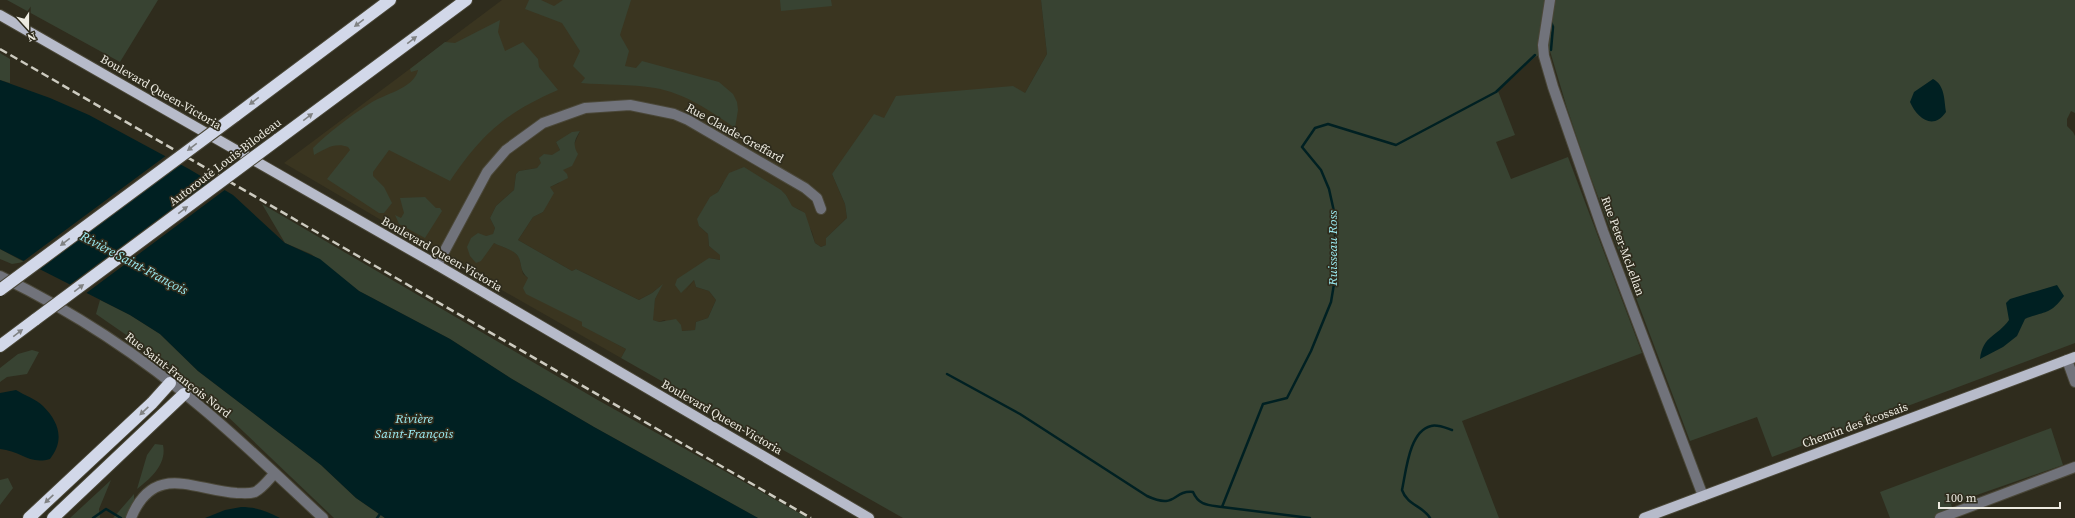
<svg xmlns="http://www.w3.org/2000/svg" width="2075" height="518" font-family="'Source Serif 4',serif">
	<rect width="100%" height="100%" fill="#2f2c1d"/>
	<path fill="#3a3520" d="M 502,0 L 1041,0 L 1047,54 L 1025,93 L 884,118 L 832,174 L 845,204 L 847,218 L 826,238 L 826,245 L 821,247 L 815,243 L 812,232 L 800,210 L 791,206 L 786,195 L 723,183 L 718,192 L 714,195 L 699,226 L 708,234 L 709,246 L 721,255 L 720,260 L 709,258 L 685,292 L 694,280 L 696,287 L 709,291 L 716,300 L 708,318 L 696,322 L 695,330 L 682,331 L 664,320 L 659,322 L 652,320 L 655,299 L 662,285 L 652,293 L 639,300 L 576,269 L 572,271 L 518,240 L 533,217 L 543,212 L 550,187 L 559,183 L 563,170 L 580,131 L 556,142 L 560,150 L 537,168 L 519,171 L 516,174 L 514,190 L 496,206 L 490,218 L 495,228 L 493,235 L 486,236 L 494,243 L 513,251 L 519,257 L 523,274 L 582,322 L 583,326 L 626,349 L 621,358 L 456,264 L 284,163 Z"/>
	<path fill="#384332" d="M 7,0 L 158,0 L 120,62 Z
		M 529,0 L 541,0 L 554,6 L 563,0 L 631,0 L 620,35 L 629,51 L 625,66 L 636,68 L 642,61 L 719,82 L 733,94 L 737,102 L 738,110 L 735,128 C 711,111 684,93 655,88 C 631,84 605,85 581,83 L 585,78 L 573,66 L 580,51 L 562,23 L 525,9 Z
		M 780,0 L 831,0 L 832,6 L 781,11 Z
		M 1041,0 L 2075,0 L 2075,113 L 2071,111 L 2067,119 L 2067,126 L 2073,132 L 2075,136 L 2075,343 L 1772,457 L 1757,417 L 1690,441 L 1588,170 L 1567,108 L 1550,51 L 1535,57 L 1498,91 L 1515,135 L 1496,142 L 1511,179 L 1568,157 L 1642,353 L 1462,421 L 1499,518 L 903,518 L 621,358 L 626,349 L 582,326 L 582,322 L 526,294 L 523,288 L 528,278 C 520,271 522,266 519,258 C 516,250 501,247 494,243 L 481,261 L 476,263 L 470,256 L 467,247 L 471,238 L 478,233 L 486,236 L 493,234 L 495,228 L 490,218 L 496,206 L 514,190 L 516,174 L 519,171 L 537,168 L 541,163 L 539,158 L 544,154 L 552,155 L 560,150 L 556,142 L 572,132 L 580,131 C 575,140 572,144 578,154 L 572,166 L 563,170 L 567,174 L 568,178 L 550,187 L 554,193 L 543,212 L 533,217 L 518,240 L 572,271 L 576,269 L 639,300 L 652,293 L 663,284 L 655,299 L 653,320 L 659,322 L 676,319 L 681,325 L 682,331 L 695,330 L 696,322 L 708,318 L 716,300 L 709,291 L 696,287 L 694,280 L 681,293 L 675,285 L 677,279 L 709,258 L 720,260 L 720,255 L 709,246 L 708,234 L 699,226 L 697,219 L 710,197 L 718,192 L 729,173 L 744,167 L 781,190 L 786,195 L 792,206 L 805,213 L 815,243 L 821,247 L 826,245 L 826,238 L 847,218 L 845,204 L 832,174 L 874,114 L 884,118 L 896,96 L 1013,86 L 1025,93 L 1047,54 Z
		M 500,20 L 498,32 L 505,51 L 523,42 L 538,59 L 539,67 L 558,90 C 505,113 482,134 450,181 L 389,150 L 373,172 L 373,176 L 384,187 L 392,203 L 384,213 L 379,213 L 327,179 L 350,150 L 348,147 C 335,142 325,149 314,155 L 313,148 C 329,132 349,117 369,104 C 383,94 414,89 418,70 L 411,72 L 410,69 L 445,42 L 455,43 Z
		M 0,53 L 10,59 L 10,83 L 0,80 Z
		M 425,197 L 436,208 L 440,208 L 442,211 L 425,238 L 399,224 L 395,215 L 401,218 L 404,213 L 400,198 Z
		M 262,204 L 596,399 L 808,518 L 758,518 L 594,427 L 512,379 L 450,339 L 359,291 L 311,254 L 285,243 Z
		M 0,249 L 24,262 L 12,264 L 0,259 Z
		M 100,300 L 130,315 L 160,334 L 198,371 L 321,465 L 356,498 L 385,518 L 334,518 L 203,393 L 158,357 L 96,314 Z
		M 32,350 L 39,352 L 27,374 L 7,377 L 0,382 L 0,368 L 18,354 Z
		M 2051,428 L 2063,465 L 1951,504 L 1956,518 L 1890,518 L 1880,492 Z
		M 155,444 L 163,445 C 167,464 151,478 137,489 L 147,455 Z
		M 8,478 L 13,488 L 0,505 L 0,480 Z
		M 111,480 L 99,509 L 100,518 L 70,518 Z
		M 134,494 L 134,502 L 126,518 L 113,518 Z"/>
	<path fill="#002022" d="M 1933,79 C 1945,85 1944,100 1946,112 C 1933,131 1917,118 1910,102 L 1914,92 Z
		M 0,80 L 50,98 L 89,115 L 189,169 L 233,195 L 285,243 L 320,259 L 359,291 L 450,339 L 512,379 L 594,427 L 758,518 L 385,518 L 356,498 L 321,465 L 198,371 L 160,334 L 130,315 L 0,249 Z
		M 2057,285 L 2064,296 C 2049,316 2046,310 2025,319 L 2017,336 L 2003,347 L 1980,359 C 1983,335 1997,337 2009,320 L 2006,303 L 2010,299 Z
		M 16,390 C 24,395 36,399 43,406 C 59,422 65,440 50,459 C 29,465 21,451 0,449 L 0,393 Z
		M 241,507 C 256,507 267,511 280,518 L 205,518 L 225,510 Z"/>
	<path fill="#2f2c1d" d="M 167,155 L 182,163 L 37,271 L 21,263 Z
		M 211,180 L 226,189 L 85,294 L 68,286 Z"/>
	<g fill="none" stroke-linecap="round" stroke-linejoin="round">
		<path stroke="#002022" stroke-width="2.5" d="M 1551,22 L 1553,27 L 1551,50
			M 947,374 L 1020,414 L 1147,496 C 1177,510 1172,490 1193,492 C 1199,506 1209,505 1222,507
			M 93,518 L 106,509 L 121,518
			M 377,518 L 380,514
			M 1310,518 L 1222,507 L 1263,404 L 1287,398 L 1311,351 L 1331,302 L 1335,278 L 1335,216 L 1329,189 L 1321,170 L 1302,147 L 1315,128 L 1328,124 L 1396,145 L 1496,92 L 1535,55
			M 1430,518 C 1423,506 1407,505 1402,490 C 1406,472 1409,431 1431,426 C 1437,424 1446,428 1452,430"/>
		<defs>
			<path id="minor" d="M 1550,0 L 1543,45 L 1544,56 L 1553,87 L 1603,231 L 1703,496
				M 437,265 L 487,172 L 506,150 L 543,123 L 585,108 L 630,105 L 674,114 L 688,120 L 805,188 L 817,198 L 821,209
				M 0,276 C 72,311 141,356 202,408 C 244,443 283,481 323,518
				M 2067,360 L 2075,382
				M 131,518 C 154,461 195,491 237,493 C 243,493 249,494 255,492 C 263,488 269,479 275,473
				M 1940,518 L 2075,467"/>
			<path id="major" d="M 0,15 L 437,265 L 869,518
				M 1644,518 L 2075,357"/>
			<path id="highway" d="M 235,116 L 390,0
				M 277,140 L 466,0
				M 0,346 L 36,319
				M 29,518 L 152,403 L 170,383
				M 53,518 L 184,394"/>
		</defs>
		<use href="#minor" stroke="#4a4738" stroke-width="12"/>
		<use href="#major" stroke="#4a4738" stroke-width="12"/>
		<use href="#highway" stroke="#4a4738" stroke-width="14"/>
		<use href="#minor" stroke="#71737b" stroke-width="10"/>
		<use href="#major" stroke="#b7bbca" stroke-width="10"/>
		<use href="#highway" stroke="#d2d8e9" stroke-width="12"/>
		<path stroke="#cdcbc0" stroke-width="2.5" stroke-dasharray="8 4" stroke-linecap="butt" d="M 0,49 L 811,518"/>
		<defs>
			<path id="highway-bridge" d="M 0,290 L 235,116
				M 36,319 L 277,140"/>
		</defs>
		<use href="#highway-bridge" stroke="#4a4738" stroke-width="14" stroke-linecap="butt"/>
		<use href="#highway-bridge" stroke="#d2d8e9" stroke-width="12"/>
	</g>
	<defs><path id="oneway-solid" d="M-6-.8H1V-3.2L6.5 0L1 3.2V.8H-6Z"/></defs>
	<g fill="#808283">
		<use href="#oneway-solid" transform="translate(359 23) rotate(143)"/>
		<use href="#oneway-solid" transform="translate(412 40) rotate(-37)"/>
		<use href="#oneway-solid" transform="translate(254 101) rotate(143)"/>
		<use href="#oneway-solid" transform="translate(308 117) rotate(-37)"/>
		<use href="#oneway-solid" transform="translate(192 147) rotate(143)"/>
		<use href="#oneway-solid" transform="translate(183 210) rotate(-37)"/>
		<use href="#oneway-solid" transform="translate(65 242) rotate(143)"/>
		<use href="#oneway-solid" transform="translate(79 288) rotate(-37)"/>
		<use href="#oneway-solid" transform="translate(18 333) rotate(-37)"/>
		<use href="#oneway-solid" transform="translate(144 411) rotate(137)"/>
		<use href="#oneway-solid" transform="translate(49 499) rotate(137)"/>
	</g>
	<g text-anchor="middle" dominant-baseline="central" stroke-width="3.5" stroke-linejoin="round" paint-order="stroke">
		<g font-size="12" fill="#edebe1" stroke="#2f2c1d">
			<text transform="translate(161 92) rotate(30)">Boulevard Queen-Victoria</text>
			<text transform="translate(735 133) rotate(29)">Rue Claude-Greffard</text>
			<text transform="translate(225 162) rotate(-37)">Autoroute Louis-Bilodeau</text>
			<text transform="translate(1623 246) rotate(70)">Rue Peter-McLellan</text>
			<text transform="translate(442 254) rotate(30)">Boulevard Queen-Victoria</text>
			<text transform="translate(178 375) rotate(38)">Rue Saint-François Nord</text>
			<text transform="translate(722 417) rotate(30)">Boulevard Queen-Victoria</text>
			<text transform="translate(1855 425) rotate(-20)">Chemin des Écossais</text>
		</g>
		<g font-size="13" font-style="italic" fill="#9cecf3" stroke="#2f2c1d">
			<text transform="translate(1332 248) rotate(-90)">Ruisseau Ross</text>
			<text transform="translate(134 263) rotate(28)">Rivière Saint-François</text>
			<text x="414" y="418">Rivière<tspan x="414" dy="15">Saint-François</tspan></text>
		</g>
	</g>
	<g transform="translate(28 28) rotate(159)" stroke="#2f2c1d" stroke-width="3" paint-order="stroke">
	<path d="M0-3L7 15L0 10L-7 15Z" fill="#edebe1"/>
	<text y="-6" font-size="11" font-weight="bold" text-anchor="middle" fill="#edebe1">N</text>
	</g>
	<path d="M1939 502v6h121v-6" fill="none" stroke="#edebe1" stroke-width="2"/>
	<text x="1945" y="502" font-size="12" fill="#edebe1" stroke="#2f2c1d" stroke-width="3" paint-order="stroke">100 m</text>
</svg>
